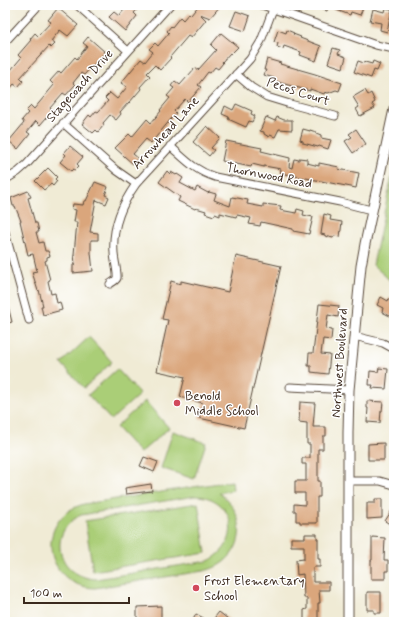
<svg xmlns="http://www.w3.org/2000/svg" width="399" height="627" font-family="Mynerve,sans-serif">
	<rect width="100%" height="100%" fill="#fff"/>
	<filter id="ink" filterUnits="userSpaceOnUse"><feTurbulence type="fractalNoise" baseFrequency=".025" numOctaves="2"/><feDisplacementMap in="SourceGraphic" scale="8" xChannelSelector="R" yChannelSelector="G"/><feConvolveMatrix kernelMatrix="1 2 1 2 8 2 1 2 1" color-interpolation-filters="sRGB"/></filter>
	<filter id="wash" filterUnits="userSpaceOnUse"><feTurbulence type="fractalNoise" baseFrequency=".012" numOctaves="4" result="noise"/><feDisplacementMap in="SourceGraphic" scale="16" xChannelSelector="R" yChannelSelector="G"/><feGaussianBlur stdDeviation="0.9" result="paint"/><feColorMatrix in="noise" values="0 0 0 0 0 0 0 0 0 0 0 0 0 0 0 0 0 1.4 0 .05"/><feComposite in="paint" operator="in"/></filter>
	<g filter="url(#wash)">
		<rect width="100%" height="100%" fill="#f0ebd5"/>
		<path fill="#aace77" stroke="#727c4a" fill-rule="evenodd" d="M 394,167 L 394,284 L 373,265 Z
			M 89,337 L 112,362 L 84,388 L 61,363 Z
			M 117,369 L 140,394 L 111,420 L 88,395 Z
			M 145,401 L 169,428 L 140,453 L 116,427 Z
			M 173,431 L 206,443 L 194,479 L 161,468 Z
			M 232,481 L 233,490 L 219,493 C 252,516 244,563 203,571 L 95,588 C 54,587 35,539 67,512 C 72,508 78,506 84,504 ZM 195,496 C 235,496 244,544 208,561 L 96,579 C 57,577 46,532 81,515 Z
			M 198,503 L 206,553 L 93,571 L 85,521 Z"/>
		<g id="blocks">
			<path fill="#daa67c" d="M 128,5 L 141,5 L 134,13 L 137,16 L 125,31 L 109,17 L 114,12 L 119,16 Z
				M 199,5 L 221,5 L 210,18 L 200,14 L 206,20 L 191,38 L 188,36 L 170,57 L 171,58 L 160,70 L 155,65 L 147,73 L 150,76 L 140,87 L 141,89 L 129,103 L 129,102 L 120,112 L 121,114 L 116,120 L 110,115 L 103,123 L 104,125 L 98,132 L 96,130 L 93,133 L 82,124 L 89,115 L 91,117 L 96,111 L 98,112 L 108,101 L 105,98 L 110,93 L 117,99 L 127,87 L 121,83 L 130,72 L 141,59 L 145,62 L 153,52 L 149,49 L 155,43 L 158,46 L 169,33 L 167,31 L 171,26 L 172,27 L 180,17 L 183,20 L 189,13 L 191,15 Z
				M 312,5 L 364,5 L 360,15 L 351,12 L 350,15 L 328,7 L 327,11 L 311,6 Z
				M 58,8 L 78,25 L 68,36 L 60,30 L 51,41 L 55,44 L 51,48 L 49,46 L 20,78 L 23,81 L 18,87 L 14,84 L 5,95 L 5,67 L 10,71 L 21,58 L 18,55 L 31,40 L 30,39 L 35,33 L 38,36 L 51,22 L 48,20 Z
				M 385,8 L 392,9 L 387,32 L 380,30 L 381,23 L 370,21 L 373,9 L 384,12 Z
				M 236,11 L 250,16 L 245,31 L 230,26 Z
				M 278,30 L 286,33 L 287,30 L 294,33 L 293,34 L 301,37 L 300,38 L 321,46 L 316,61 L 300,55 L 301,52 L 284,46 L 283,49 L 277,47 L 278,43 L 274,42 Z
				M 221,33 L 238,47 L 231,54 L 230,53 L 222,62 L 223,63 L 218,69 L 215,67 L 210,73 L 208,72 L 198,85 L 201,87 L 188,102 L 185,99 L 174,111 L 176,113 L 151,143 L 146,139 L 133,154 L 138,158 L 133,164 L 115,148 L 129,134 L 132,137 L 147,119 L 151,123 L 161,111 L 160,110 L 170,98 L 167,96 L 174,88 L 171,86 L 175,81 L 180,85 L 195,68 L 198,70 L 216,50 L 211,45 Z
				M 88,37 L 105,52 L 84,75 L 81,73 L 73,83 L 75,85 L 66,95 L 63,93 L 50,108 L 53,110 L 40,125 L 36,121 L 27,132 L 30,134 L 18,149 L 9,141 L 24,123 L 22,120 L 28,113 L 26,111 L 31,106 L 34,109 L 54,85 L 50,81 L 59,71 L 61,73 L 75,57 L 77,59 L 87,46 L 83,43 Z
				M 333,48 L 340,50 L 338,54 L 346,57 L 343,68 L 328,63 Z
				M 267,59 L 281,63 L 280,64 L 315,74 L 342,83 L 339,91 L 336,90 L 328,93 L 325,92 L 324,94 L 310,89 L 310,91 L 281,83 L 274,80 L 274,78 L 264,75 L 266,70 L 264,70 Z
				M 358,61 L 364,63 L 365,62 L 372,64 L 373,61 L 380,64 L 377,71 L 374,70 L 371,78 L 354,72 Z
				M 365,90 L 368,95 L 371,93 L 375,102 L 372,104 L 375,108 L 360,116 L 356,109 L 359,107 L 353,97 Z
				M 236,104 L 252,111 L 251,114 L 255,116 L 252,122 L 249,121 L 246,127 L 228,119 L 229,117 L 222,114 L 225,106 L 233,110 Z
				M 266,117 L 275,121 L 277,117 L 284,120 L 292,120 L 292,130 L 279,129 L 275,137 L 270,135 L 269,137 L 264,134 L 264,132 L 260,131 Z
				M 207,126 L 220,138 L 211,148 L 214,150 L 209,156 L 193,142 Z
				M 303,129 L 310,131 L 310,130 L 316,132 L 316,133 L 321,135 L 321,138 L 331,140 L 328,149 L 319,146 L 318,147 L 303,143 L 303,141 L 300,140 Z
				M 356,129 L 366,144 L 353,153 L 345,141 L 352,137 L 349,134 Z
				M 226,141 L 262,148 L 261,151 L 290,158 L 289,167 L 292,168 L 294,159 L 299,160 L 299,158 L 307,159 L 307,163 L 319,166 L 319,163 L 339,167 L 338,169 L 359,173 L 356,188 L 316,180 L 280,173 L 281,169 L 264,166 L 264,167 L 252,164 L 251,167 L 222,161 Z
				M 70,146 L 83,157 L 77,164 L 79,166 L 75,170 L 73,169 L 71,171 L 60,162 L 66,155 L 64,153 Z
				M 48,168 L 57,177 L 55,179 L 57,181 L 53,186 L 51,184 L 44,190 L 35,181 Z
				M 167,171 L 170,174 L 171,172 L 176,175 L 177,174 L 183,178 L 180,183 L 195,191 L 197,187 L 208,193 L 209,192 L 216,194 L 214,200 L 230,206 L 232,197 L 248,200 L 247,204 L 263,207 L 263,204 L 281,206 L 280,210 L 296,213 L 297,209 L 304,211 L 303,215 L 313,217 L 309,234 L 293,231 L 293,229 L 261,222 L 260,226 L 249,224 L 251,218 L 237,215 L 236,217 L 220,213 L 220,216 L 215,214 L 214,216 L 205,213 L 206,211 L 196,208 L 195,209 L 178,201 L 180,197 L 159,182 Z
				M 95,182 L 108,187 L 105,195 L 109,197 L 106,204 L 96,200 L 90,232 L 98,233 L 98,240 L 91,240 L 91,253 L 93,271 L 73,273 L 73,265 L 75,264 L 74,254 L 77,222 L 74,222 L 76,210 L 72,209 L 73,204 L 83,205 L 84,201 L 86,201 Z
				M 28,191 L 31,197 L 28,198 L 35,223 L 37,223 L 39,232 L 36,232 L 39,243 L 43,242 L 45,251 L 48,251 L 50,256 L 47,257 L 47,260 L 45,261 L 50,280 L 48,281 L 51,294 L 55,293 L 57,303 L 60,302 L 62,310 L 43,315 L 41,306 L 43,306 L 39,290 L 38,291 L 32,272 L 37,271 L 33,254 L 28,255 L 20,221 L 21,221 L 15,206 L 13,206 L 11,198 Z
				M 324,214 L 331,216 L 330,220 L 342,222 L 340,237 L 334,236 L 333,238 L 325,236 L 325,235 L 321,234 Z
				M 236,256 L 281,266 L 244,428 L 199,418 L 203,403 L 180,397 L 185,377 L 157,371 L 168,320 L 162,319 L 171,281 L 181,284 L 181,281 L 228,292 Z
				M 381,297 L 388,301 L 389,298 L 394,301 L 394,318 L 382,312 L 383,308 L 377,305 Z
				M 5,302 L 7,302 L 12,322 L 5,324 Z
				M 319,304 L 339,306 L 338,317 L 328,315 L 326,329 L 332,330 L 331,340 L 323,339 L 321,354 L 330,355 L 328,374 L 311,372 L 311,366 L 308,366 L 309,353 L 313,353 Z
				M 379,368 L 388,369 L 386,389 L 372,388 L 373,385 L 369,385 L 370,371 L 378,372 Z
				M 367,401 L 383,402 L 382,411 L 381,411 L 380,423 L 367,422 L 368,408 L 367,408 Z
				M 300,402 L 315,403 L 313,427 L 326,427 L 326,436 L 323,436 L 323,449 L 318,449 L 318,481 L 320,481 L 320,497 L 317,497 L 317,523 L 300,523 L 300,521 L 296,521 L 296,511 L 294,511 L 294,504 L 305,505 L 305,493 L 295,493 L 295,481 L 306,481 L 306,464 L 302,464 L 302,458 L 310,458 L 310,444 L 307,444 L 307,423 L 299,422 Z
				M 384,443 L 384,460 L 368,460 L 368,444 Z
				M 144,457 L 158,462 L 154,472 L 140,466 Z
				M 151,484 L 152,491 L 126,494 L 125,488 Z
				M 375,499 L 382,499 L 382,518 L 367,519 L 367,503 L 375,503 Z
				M 394,507 L 394,527 L 385,521 Z
				M 305,534 L 317,534 L 317,539 L 318,539 L 318,559 L 320,559 L 320,567 L 313,567 L 313,582 L 329,582 L 329,590 L 319,590 L 320,603 L 318,603 L 318,622 L 304,622 L 304,610 L 307,609 L 307,598 L 304,598 L 303,574 L 297,575 L 296,560 L 304,559 L 304,546 L 291,546 L 291,538 L 305,538 Z
				M 372,537 L 385,538 L 384,560 L 388,560 L 388,571 L 385,571 L 385,579 L 371,579 L 371,560 L 372,560 Z
				M 367,592 L 381,592 L 381,613 L 374,613 L 374,610 L 367,610 Z
				M 161,606 L 161,622 L 137,622 L 137,607 Z
				M 219,612 L 232,622 L 192,622 L 196,614 L 211,622 Z"/>
		</g>
	</g>
	<g filter="url(#ink)">
		<use href="#blocks" fill-opacity="0" stroke="#564739" stroke-width="1"/>
		<g fill="none" stroke-linecap="round" stroke-linejoin="round">
			<defs>
				<path id="minor" d="M 77,5 L 128,51
					M 262,5 L 376,45 L 394,49
					M 5,42 L 39,5
					M 236,74 L 251,87 L 267,97 L 290,104 L 335,116
					M 63,123 L 116,170 L 136,184
					M 170,146 C 186,160 194,170 215,177 L 340,202 L 371,210
					M 5,180 L 18,172 L 27,164 L 170,5
					M 5,232 L 29,320
					M 110,284 C 112,282 116,281 117,278 C 118,273 114,259 114,253 C 112,228 121,205 136,184 L 250,59 L 261,41 L 273,9
					M 354,336 L 383,343 L 394,349
					M 290,387 L 349,390
					M 348,481 L 380,481 L 394,485"/>
				<path id="tertiary" d="M 348,622 L 348,433 L 349,390 L 361,266 L 365,244 L 394,109"/>
			</defs>
			<use href="#minor" stroke="#564739" stroke-width="9"/>
			<use href="#tertiary" stroke="#564739" stroke-width="11"/>
			<use href="#minor" stroke="#fff" stroke-width="7"/>
			<use href="#tertiary" stroke="#fff" stroke-width="9"/>
		</g>
	</g>
	<g fill="#d1495b" stroke="#fff" stroke-width="1.5">
		<circle cx="177" cy="403" r="4"/>
		<circle cx="196" cy="588" r="4"/>
	</g>
	<g text-anchor="middle" dominant-baseline="central" stroke-width="3" stroke-linejoin="round" paint-order="stroke">
		<g font-size="13" fill="#3b2a1e" stroke="#fff">
			<text transform="translate(80 86) rotate(-48)">Stagecoach Drive</text>
			<text transform="translate(298 92) rotate(18)">Pecos Court</text>
			<text transform="translate(166 133) rotate(-48)">Arrowhead Lane</text>
			<text transform="translate(269 176) rotate(11)">Thornwood Road</text>
			<text transform="translate(340 363) rotate(-86)">Northwest Boulevard</text>
		</g>
		<g font-size="13" fill="#3b2a1e" stroke="#fff" text-anchor="start">
			<text x="185" y="396">Benold<tspan x="185" dy="15">Middle School</tspan></text>
			<text x="204" y="581">Frost Elementary<tspan x="204" dy="15">School</tspan></text>
		</g>
	</g>
	<rect width="399" height="627" fill="none" stroke="#fff" stroke-width="20"/>
	<path d="M24 597v6h105v-6" fill="none" stroke="#3b2a1e" stroke-width="2"/>
	<text x="30" y="597" font-size="12" fill="#3b2a1e" stroke="#ffffff" stroke-width="3" paint-order="stroke">100 m</text>
</svg>
